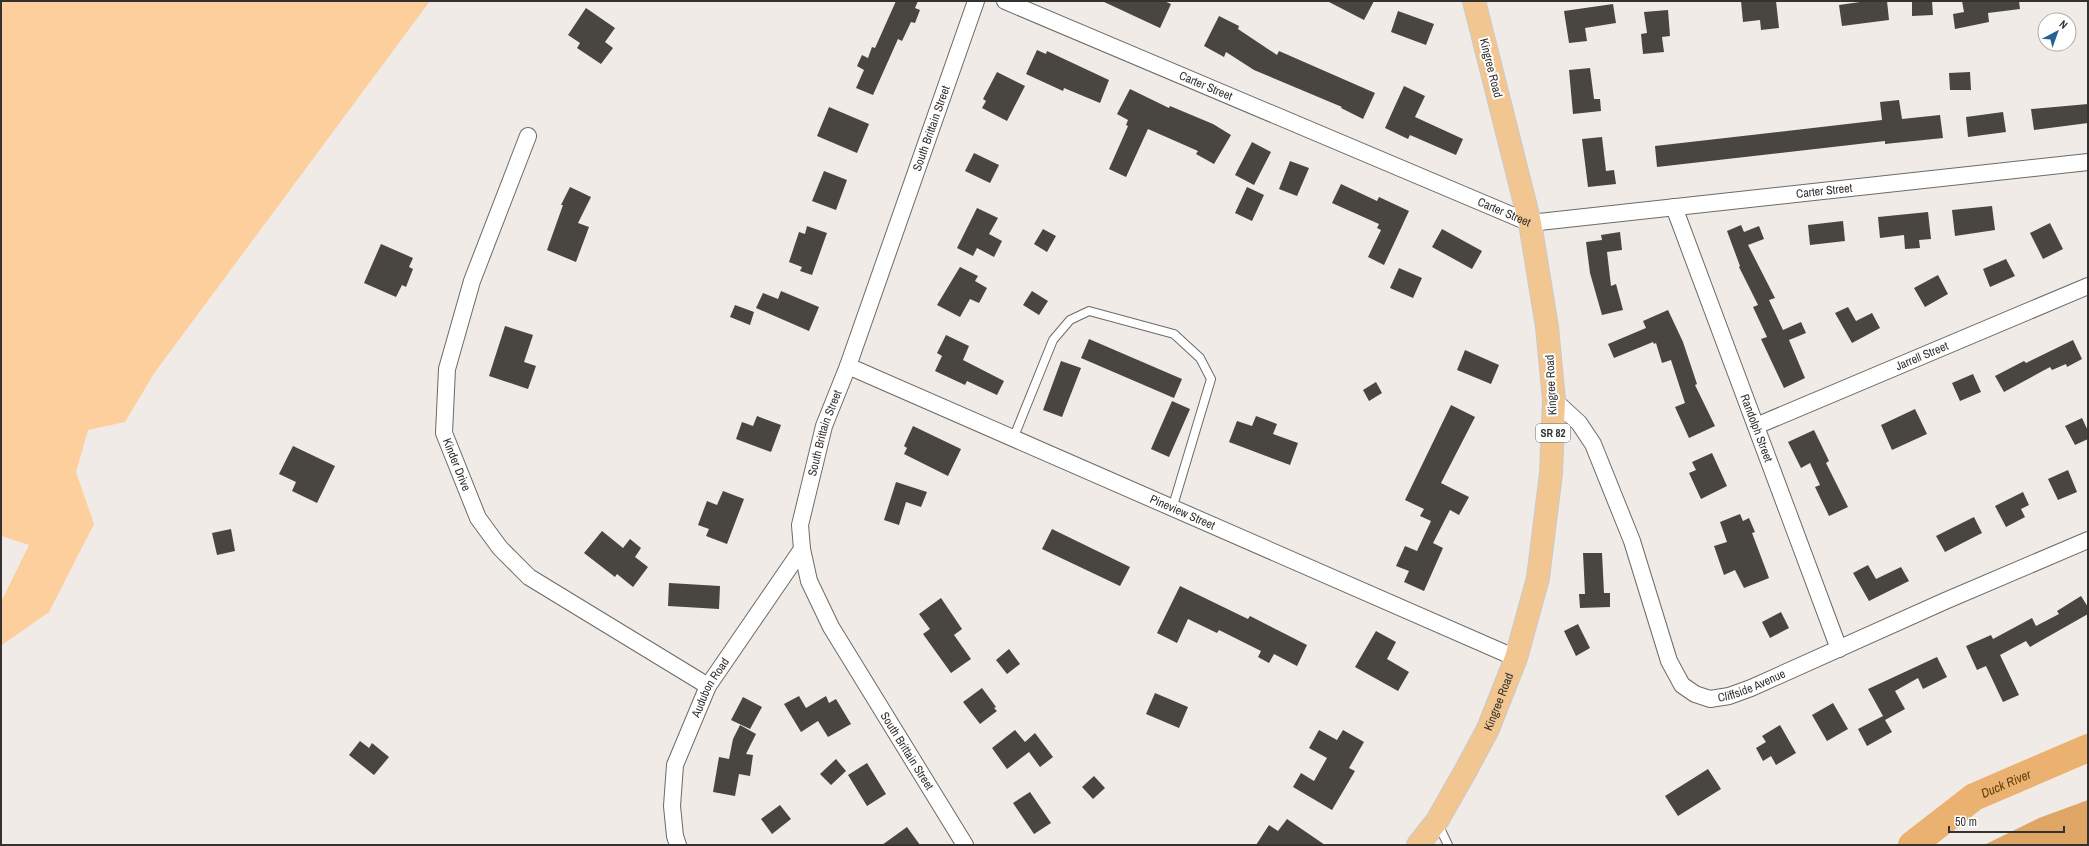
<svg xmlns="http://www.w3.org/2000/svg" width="2089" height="846" font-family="'Archivo Narrow',sans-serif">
	<rect width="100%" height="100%" fill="#f0ebe6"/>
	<path fill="#fdcf9d" d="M 1,1 L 430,1 L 155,372 L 125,422 L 88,430 L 76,472 L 94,524 L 49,612 L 2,645 L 1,599 L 3,598 L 29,545 L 1,536 Z"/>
	<path fill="#dfa666" d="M 2088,800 L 2088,845 L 1984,845 L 2039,818 Z"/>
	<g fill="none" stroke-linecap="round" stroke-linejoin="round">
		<path stroke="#ebb170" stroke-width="28" id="s1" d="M 1912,845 L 1974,797 L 2088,748"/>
	</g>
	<path fill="#494540" d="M 896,1 L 918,1 L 915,8 L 920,10 L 915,23 L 911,22 L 902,41 L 898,39 L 873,95 L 856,88 L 864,70 L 857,66 L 862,55 L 868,58 L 872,47 L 875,48 Z
		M 1102,1 L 1164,1 L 1171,4 L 1160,28 Z
		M 1327,1 L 1374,1 L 1364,20 Z
		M 1741,1 L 1776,1 L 1779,28 L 1761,30 L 1760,20 L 1743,22 Z
		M 1867,1 L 1887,1 L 1889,20 L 1842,26 L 1839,5 Z
		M 1912,1 L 1932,1 L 1933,15 L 1912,16 Z
		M 1962,1 L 2019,1 L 2020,9 L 1988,13 L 1989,22 L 1955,29 L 1953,14 L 1964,12 Z
		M 1613,4 L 1616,23 L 1585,28 L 1587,41 L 1569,43 L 1564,11 Z
		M 586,8 L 615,28 L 605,42 L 613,48 L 601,64 L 577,48 L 580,43 L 568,35 Z
		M 1668,10 L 1670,36 L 1662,37 L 1664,52 L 1643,54 L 1641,34 L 1647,33 L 1644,12 Z
		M 1398,11 L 1434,24 L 1426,45 L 1391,32 Z
		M 1219,16 L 1239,26 L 1238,29 L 1277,55 L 1279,51 L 1375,93 L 1363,119 L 1341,108 L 1342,107 L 1254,70 L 1226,52 L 1224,57 L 1204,46 Z
		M 1037,50 L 1046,54 L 1047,51 L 1109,80 L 1100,103 L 1064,88 L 1063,91 L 1026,74 Z
		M 1590,68 L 1594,99 L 1600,99 L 1601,111 L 1573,114 L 1569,70 Z
		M 997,72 L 1025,86 L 1007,121 L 982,108 L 986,101 L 983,99 Z
		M 1970,72 L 1971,90 L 1950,90 L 1949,73 Z
		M 1404,86 L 1425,96 L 1415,117 L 1463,139 L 1456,155 L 1410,135 L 1408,139 L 1385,128 Z
		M 1130,89 L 1169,108 L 1170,106 L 1213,124 L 1231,135 L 1214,164 L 1196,154 L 1198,151 L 1148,129 L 1126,177 L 1109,169 L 1128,126 L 1126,125 L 1128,120 L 1117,114 Z
		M 1899,100 L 1902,119 L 1940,115 L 1943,138 L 1885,144 L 1885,141 L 1657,167 L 1655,146 L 1882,120 L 1880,102 Z
		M 2088,104 L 2088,123 L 2034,130 L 2031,109 Z
		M 829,107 L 869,124 L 857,153 L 817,136 Z
		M 2003,112 L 2006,132 L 1968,137 L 1966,117 Z
		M 1602,137 L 1606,171 L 1614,170 L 1616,184 L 1588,187 L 1582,139 Z
		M 1252,142 L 1271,152 L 1254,185 L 1235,175 Z
		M 974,153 L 999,165 L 990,183 L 965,171 Z
		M 1290,161 L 1309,168 L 1297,196 L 1279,189 Z
		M 824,171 L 847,180 L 836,210 L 812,201 Z
		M 1341,184 L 1377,201 L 1379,197 L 1409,211 L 1384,265 L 1368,257 L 1381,230 L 1377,228 L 1379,224 L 1332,203 Z
		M 570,187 L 591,197 L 578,223 L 589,227 L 576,262 L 547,250 L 563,205 L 561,205 Z
		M 1247,187 L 1264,195 L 1252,221 L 1235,213 Z
		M 1992,206 L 1995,230 L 1955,236 L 1952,210 Z
		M 977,208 L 998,218 L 989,234 L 1002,241 L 994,257 L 977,248 L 973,256 L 957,248 Z
		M 1928,212 L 1931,239 L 1919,240 L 1920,248 L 1905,249 L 1904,235 L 1880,238 L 1878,217 Z
		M 1843,221 L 1845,241 L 1810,245 L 1808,225 Z
		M 2050,223 L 2063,249 L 2043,259 L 2030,233 Z
		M 1741,225 L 1744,232 L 1759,226 L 1764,239 L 1748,245 L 1775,298 L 1769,300 L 1783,330 L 1801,322 L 1806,333 L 1789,340 L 1805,378 L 1784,388 L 1761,339 L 1767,337 L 1753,307 L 1758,305 L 1739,267 L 1740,266 L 1727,231 Z
		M 807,226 L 827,233 L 812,275 L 800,271 L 802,267 L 789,262 L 799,232 L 805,234 Z
		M 1043,229 L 1056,236 L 1047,252 L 1034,244 Z
		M 1442,229 L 1482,251 L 1472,269 L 1432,247 Z
		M 1620,232 L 1622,250 L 1607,252 L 1611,286 L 1616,284 L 1623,310 L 1602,315 L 1590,273 L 1586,242 L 1602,240 L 1601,235 Z
		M 381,244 L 413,258 L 409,267 L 413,269 L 406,287 L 402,285 L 396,297 L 364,283 Z
		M 2006,259 L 2015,276 L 1990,287 L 1983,269 Z
		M 960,267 L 978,276 L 975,281 L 987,288 L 979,303 L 970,299 L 960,317 L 937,305 Z
		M 1399,268 L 1422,278 L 1413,298 L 1390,288 Z
		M 1938,275 L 1948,294 L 1925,307 L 1914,288 Z
		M 781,291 L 819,307 L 809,331 L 756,308 L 763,293 L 778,299 Z
		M 1032,291 L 1048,301 L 1039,315 L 1023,305 Z
		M 735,305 L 754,312 L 750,325 L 730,317 Z
		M 1848,307 L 1856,321 L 1872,313 L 1880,328 L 1852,343 L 1835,313 Z
		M 1668,310 L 1683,342 L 1697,384 L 1695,385 L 1715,426 L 1689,438 L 1675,407 L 1685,403 L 1671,360 L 1662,363 L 1656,343 L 1654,344 L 1653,342 L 1614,358 L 1608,344 L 1646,328 L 1643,321 Z
		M 505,326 L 533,335 L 524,362 L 536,366 L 528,389 L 489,376 Z
		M 946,335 L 969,346 L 963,360 L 1004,381 L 997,395 L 967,381 L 965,385 L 935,371 L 942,356 L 937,353 Z
		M 1089,339 L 1182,379 L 1174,398 L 1081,358 Z
		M 2073,340 L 2082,359 L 2067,367 L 2066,364 L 2052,370 L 2050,367 L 2004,392 L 1995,376 L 2024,361 L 2026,363 Z
		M 1465,350 L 1499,365 L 1491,384 L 1457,370 Z
		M 1061,361 L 1081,368 L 1062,417 L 1043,410 Z
		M 1973,374 L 1981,392 L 1960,401 L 1952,383 Z
		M 1376,382 L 1382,393 L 1369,401 L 1363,390 Z
		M 1172,401 L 1190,409 L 1169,457 L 1151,449 Z
		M 1451,405 L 1475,417 L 1441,483 L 1469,497 L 1459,515 L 1450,510 L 1433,543 L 1443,548 L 1424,591 L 1404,582 L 1409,571 L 1396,566 L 1405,546 L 1417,551 L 1431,521 L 1420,516 L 1424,509 L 1405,500 Z
		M 1915,409 L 1927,434 L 1892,450 L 1881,425 Z
		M 757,416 L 781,425 L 771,452 L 736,439 L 742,422 L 753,426 Z
		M 1256,416 L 1277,424 L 1273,434 L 1298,443 L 1290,465 L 1229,442 L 1237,421 L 1252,426 Z
		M 2082,418 L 2088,431 L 2088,439 L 2075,445 L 2065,426 Z
		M 913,426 L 961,449 L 948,476 L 904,454 L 907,448 L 904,446 Z
		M 1814,430 L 1829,461 L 1826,463 L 1848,507 L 1829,516 L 1815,487 L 1820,485 L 1810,463 L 1801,468 L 1788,442 Z
		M 293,446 L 335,466 L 317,503 L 292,491 L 296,482 L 279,474 Z
		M 1712,453 L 1727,486 L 1701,499 L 1689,473 L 1696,470 L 1692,462 Z
		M 2068,470 L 2077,492 L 2058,500 L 2048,479 Z
		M 896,482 L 927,492 L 921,507 L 906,502 L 899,525 L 884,520 Z
		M 723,491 L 744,499 L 727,544 L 706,536 L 709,529 L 698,525 L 707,501 L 717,505 Z
		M 2023,492 L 2029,505 L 2021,509 L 2025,517 L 2006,527 L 1995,506 Z
		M 1740,514 L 1743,521 L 1749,518 L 1755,532 L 1752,533 L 1769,578 L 1744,588 L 1735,570 L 1724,575 L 1714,546 L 1727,542 L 1720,522 Z
		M 1974,517 L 1982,533 L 1945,552 L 1936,536 Z
		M 231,529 L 235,551 L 217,555 L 212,533 Z
		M 1052,529 L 1130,567 L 1120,586 L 1042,549 Z
		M 602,531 L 623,548 L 630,539 L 641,548 L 635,557 L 648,567 L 633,587 L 617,574 L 615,577 L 584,553 Z
		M 1583,553 L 1602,553 L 1604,593 L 1610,593 L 1610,607 L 1580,608 L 1579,594 L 1585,594 Z
		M 1868,565 L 1876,579 L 1901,567 L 1909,581 L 1869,601 L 1853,573 Z
		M 669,583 L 720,586 L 719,609 L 668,606 Z
		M 1180,586 L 1248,619 L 1250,616 L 1307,645 L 1297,666 L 1274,654 L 1269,663 L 1258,657 L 1261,651 L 1219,630 L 1217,633 L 1188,619 L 1177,643 L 1157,633 Z
		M 2081,596 L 2088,607 L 2088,614 L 2030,647 L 2026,641 L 2000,655 L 2019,695 L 2003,702 L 1986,666 L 1977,670 L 1966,646 L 1991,635 L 1993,639 L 2032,618 L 2036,626 L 2059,614 L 2057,611 Z
		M 941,598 L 962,629 L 954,635 L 971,659 L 951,673 L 923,634 L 930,629 L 919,614 Z
		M 1781,612 L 1789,628 L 1770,638 L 1762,622 Z
		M 1578,624 L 1590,648 L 1576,656 L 1564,631 Z
		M 1376,631 L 1396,642 L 1387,659 L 1409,672 L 1398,691 L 1355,667 Z
		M 1009,649 L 1020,664 L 1007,674 L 996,660 Z
		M 1937,657 L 1947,677 L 1923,689 L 1918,678 L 1895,691 L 1905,709 L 1885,720 L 1892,732 L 1867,746 L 1858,729 L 1883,716 L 1868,689 Z
		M 982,688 L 996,707 L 994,708 L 997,711 L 980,724 L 963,702 Z
		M 1155,693 L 1188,707 L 1179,728 L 1146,714 Z
		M 799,696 L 806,708 L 826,696 L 829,703 L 836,699 L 851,724 L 828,737 L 818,721 L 801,732 L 784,704 Z
		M 743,697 L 762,707 L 750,729 L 731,720 Z
		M 1833,703 L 1848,729 L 1827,741 L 1812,715 Z
		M 740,725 L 756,734 L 746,754 L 753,755 L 750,776 L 739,774 L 735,796 L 713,792 L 719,757 L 729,759 L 733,739 Z
		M 1780,725 L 1796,753 L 1776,765 L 1771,756 L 1763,761 L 1756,748 L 1766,742 L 1762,736 Z
		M 1015,730 L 1025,742 L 1035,733 L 1053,757 L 1040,767 L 1029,752 L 1007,769 L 992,748 Z
		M 1319,730 L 1337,740 L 1343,730 L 1364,742 L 1349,768 L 1355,771 L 1332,810 L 1293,787 L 1301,773 L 1314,781 L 1327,758 L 1309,748 Z
		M 360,741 L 369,748 L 372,743 L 389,757 L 374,775 L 349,755 Z
		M 836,759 L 846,771 L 831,785 L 820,774 Z
		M 867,763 L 886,794 L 867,806 L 848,775 Z
		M 1708,769 L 1721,789 L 1678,816 L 1665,796 Z
		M 1094,776 L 1105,788 L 1093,799 L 1082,787 Z
		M 1030,792 L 1051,823 L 1034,834 L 1013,803 Z
		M 780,805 L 791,819 L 772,834 L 761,819 Z
		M 1287,819 L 1325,845 L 1256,845 L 1269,825 L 1278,831 Z
		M 907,827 L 920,845 L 882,845 Z"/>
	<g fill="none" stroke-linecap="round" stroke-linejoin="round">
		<defs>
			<path id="lane" d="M 1013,439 L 1053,340 L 1070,320 L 1089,311 L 1174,334 L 1200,358 L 1211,379 L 1172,509
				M 1438,824 L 1448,845"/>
			<g id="street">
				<path id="s2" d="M 1005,1 L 1530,223 L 2088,162"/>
				<path id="s3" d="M 528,136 L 472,281 L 447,369 L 444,433 L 478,518 L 500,548 L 529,577 L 708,686"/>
				<path id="s4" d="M 1674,207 L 1839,649"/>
				<path id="s5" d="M 848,366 L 1516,658"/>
				<path id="s6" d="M 1554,400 L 1579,423 L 1593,444 L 1632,541 L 1669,661 L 1682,685 L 1695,694 L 1710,699 L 1729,696 L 1751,688 L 1945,601 L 2088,540"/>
				<path id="s7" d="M 1756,426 L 2088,286"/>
				<path id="s8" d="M 678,845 L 675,836 L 672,806 L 675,765 L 708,686 L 802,549"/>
				<path id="s9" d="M 965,845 L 831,627 L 809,581 L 802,549 L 800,525 L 824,426 L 848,366 L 976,1"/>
			</g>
			<g id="primary">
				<path id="s10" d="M 1418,845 L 1437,821 L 1466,770 L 1488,729 L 1516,658 L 1538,578 L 1551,473 L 1554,400 L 1547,327 L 1530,223 L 1474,1"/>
			</g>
		</defs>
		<use href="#lane" stroke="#6e6a65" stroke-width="10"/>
		<use href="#street" stroke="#6e6a65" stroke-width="18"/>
		<use href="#primary" stroke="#cacac9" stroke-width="24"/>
		<use href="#lane" stroke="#fff" stroke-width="8"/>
		<use href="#street" stroke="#fff" stroke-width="16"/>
		<use href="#primary" stroke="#f2c691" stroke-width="22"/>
	</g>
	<g text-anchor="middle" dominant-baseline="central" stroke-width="4" stroke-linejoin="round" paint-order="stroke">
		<rect fill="#fff" stroke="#71706d" stroke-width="1" x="1536" y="424" width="34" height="18" rx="3"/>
		<g font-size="11" font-weight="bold" fill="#34322f">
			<text x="1553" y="433">SR 82</text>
		</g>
		<g font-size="12" fill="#34322f" stroke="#fff">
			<text transform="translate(1491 68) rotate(76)">Kingree Road</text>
			<text stroke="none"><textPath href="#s2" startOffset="218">Carter Street</textPath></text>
			<text stroke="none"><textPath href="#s9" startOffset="782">South Brittain Street</textPath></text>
			<text stroke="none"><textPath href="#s2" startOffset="866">Carter Street</textPath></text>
			<text stroke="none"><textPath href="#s2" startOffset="542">Carter Street</textPath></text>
			<text stroke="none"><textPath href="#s7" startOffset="180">Jarrell Street</textPath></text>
			<text transform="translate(1551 385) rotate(-93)">Kingree Road</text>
			<text stroke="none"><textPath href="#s4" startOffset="236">Randolph Street</textPath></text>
			<text stroke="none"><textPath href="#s9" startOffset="459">South Brittain Street</textPath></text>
			<text stroke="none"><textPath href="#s3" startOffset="345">Kinder Drive</textPath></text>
			<text stroke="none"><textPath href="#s5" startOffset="365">Pineview Street</textPath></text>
			<text stroke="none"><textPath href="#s6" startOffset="392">Cliffside Avenue</textPath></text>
			<text stroke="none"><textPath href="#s8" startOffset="166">Audubon Road</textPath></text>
			<text stroke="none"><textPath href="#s10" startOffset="165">Kingree Road</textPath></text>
			<text transform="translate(907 751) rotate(58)">South Brittain Street</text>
		</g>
		<g font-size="13" font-style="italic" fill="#633d09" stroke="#fff">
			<text stroke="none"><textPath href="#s1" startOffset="113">Duck River</textPath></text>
		</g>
	</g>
	<rect width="2089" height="846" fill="none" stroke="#34322f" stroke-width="4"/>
	<g transform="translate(2057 32) rotate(41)"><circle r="19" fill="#ffffff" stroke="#aeadac"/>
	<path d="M0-3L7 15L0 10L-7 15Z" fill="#236198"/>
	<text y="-6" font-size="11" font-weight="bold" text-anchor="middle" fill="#34322f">N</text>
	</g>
	<path d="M1949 826v6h115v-6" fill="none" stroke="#34322f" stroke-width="2"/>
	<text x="1955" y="826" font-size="12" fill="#34322f" stroke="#ffffff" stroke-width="3" paint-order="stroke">50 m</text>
</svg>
